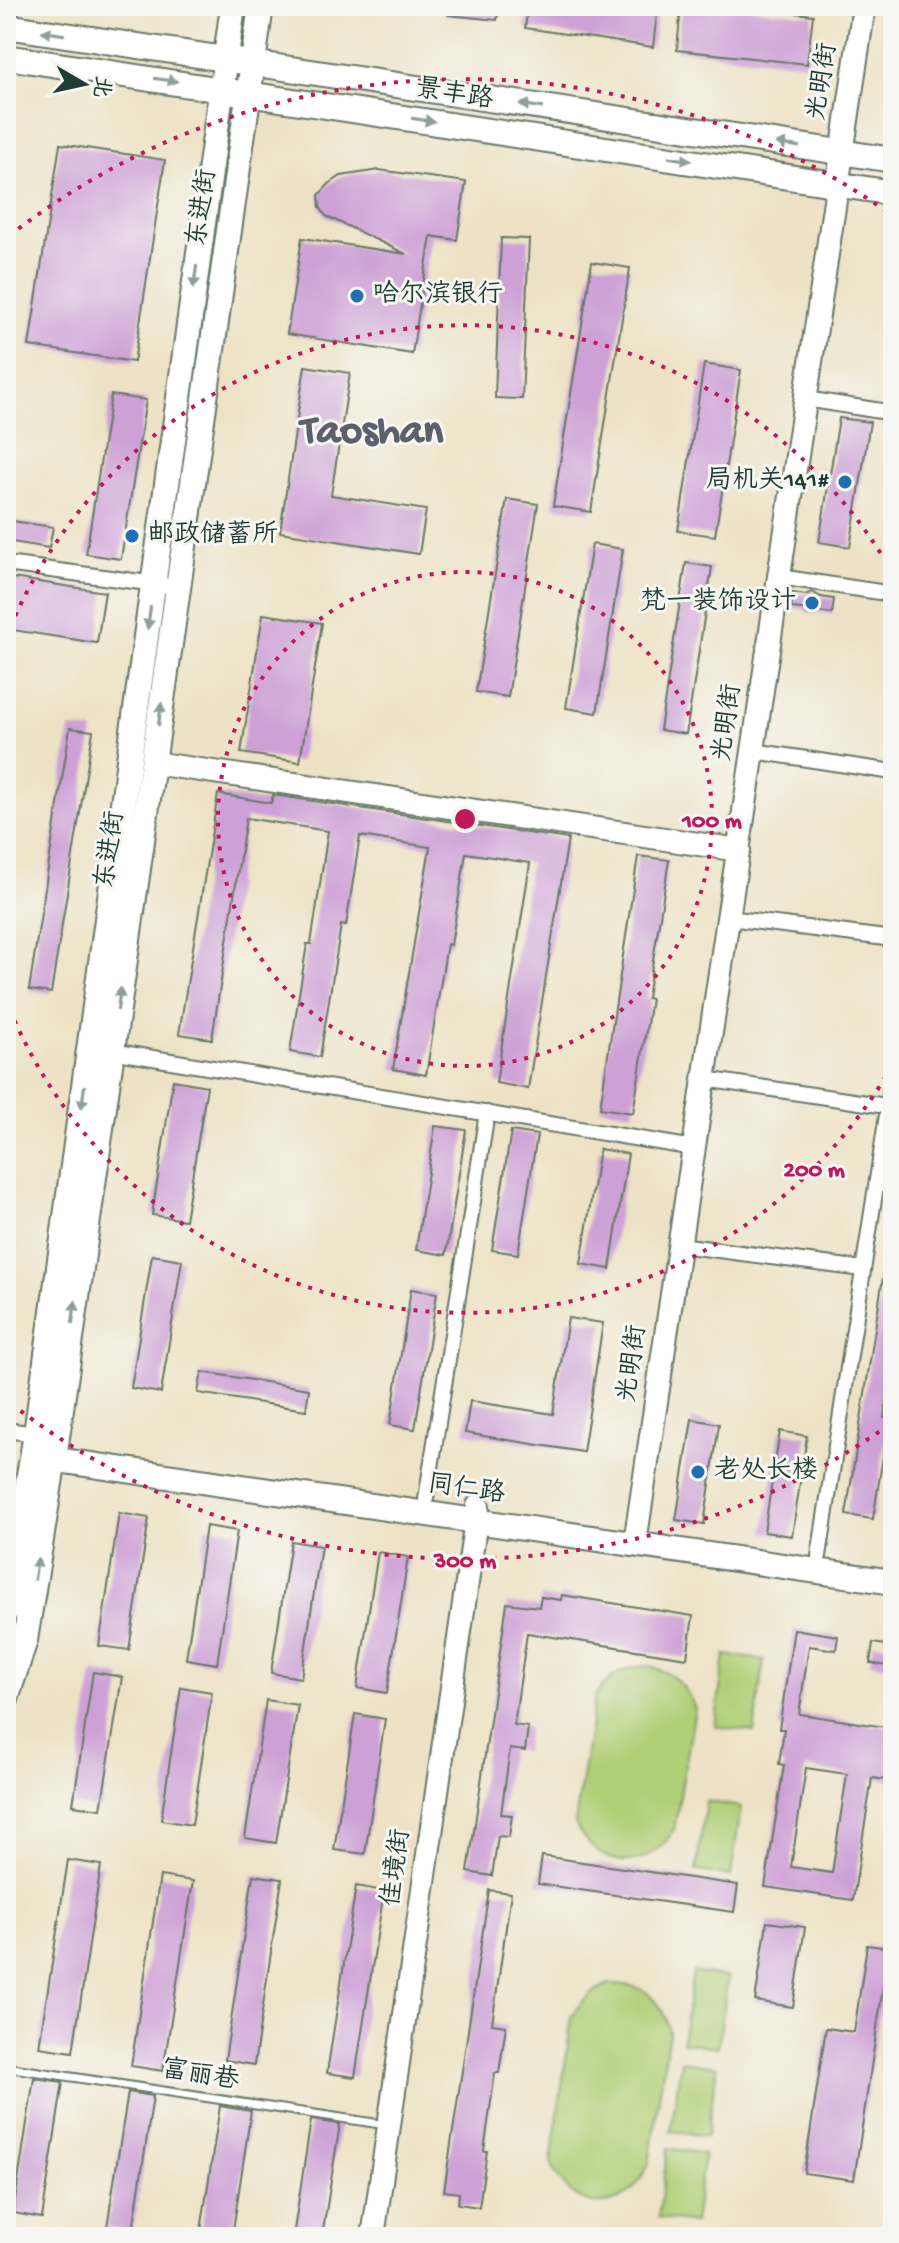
<svg xmlns="http://www.w3.org/2000/svg" width="899" height="2243" font-family="'Gochi Hand','LXGW WenKai TC',sans-serif">
	<rect width="100%" height="100%" fill="#f6f6f2"/>
	<filter id="ink" filterUnits="userSpaceOnUse"><feTurbulence type="fractalNoise" baseFrequency=".0125" numOctaves="2"/><feDisplacementMap in="SourceGraphic" scale="16" xChannelSelector="R" yChannelSelector="G"/><feConvolveMatrix kernelMatrix="1 2 1 2 8 2 1 2 1" color-interpolation-filters="sRGB"/></filter>
	<filter id="wash" filterUnits="userSpaceOnUse"><feTurbulence type="fractalNoise" baseFrequency=".006" numOctaves="4" result="noise"/><feDisplacementMap in="SourceGraphic" scale="32" xChannelSelector="R" yChannelSelector="G"/><feGaussianBlur stdDeviation="1.8" result="paint"/><feColorMatrix in="noise" values="0 0 0 0 0 0 0 0 0 0 0 0 0 0 0 0 0 1.4 0 .05"/><feComposite in="paint" operator="in"/></filter>
	<g filter="url(#wash)">
		<rect width="100%" height="100%" fill="#ede2c5"/>
		<path fill="#b0cf76" stroke="#688655" stroke-width="2" d="M 725,1655 L 764,1660 L 754,1732 L 715,1726 Z
			M 650,1666 C 674,1674 686,1685 695,1709 L 674,1830 C 646,1875 597,1870 575,1823 L 595,1696 C 610,1675 624,1667 650,1666 Z
			M 706,1801 L 741,1807 L 731,1876 L 696,1871 Z
			M 693,1972 L 728,1977 L 718,2047 L 682,2042 Z
			M 609,1984 C 644,1983 662,1997 669,2032 L 649,2163 C 628,2218 570,2216 551,2162 L 572,2017 C 581,2000 590,1992 609,1984 Z
			M 681,2061 L 717,2066 L 707,2136 L 671,2131 Z
			M 668,2148 L 704,2154 L 694,2223 L 658,2218 Z"/>
		<g id="blocks">
			<path fill="#cda1d6" fill-rule="evenodd" d="M 448,6 L 499,6 L 497,20 L 448,15 Z
				M 528,6 L 658,6 L 653,47 L 525,28 Z
				M 681,6 L 729,6 L 813,15 L 807,64 L 677,50 Z
				M 60,144 L 165,160 L 134,362 L 29,346 Z
				M 379,170 L 466,182 L 457,240 L 431,236 L 412,354 L 287,334 L 302,238 L 406,254 L 326,216 L 320,207 L 319,195 L 329,184 L 341,176 Z
				M 501,238 L 529,239 L 522,399 L 495,398 Z
				M 592,262 L 630,268 L 591,512 L 553,506 Z
				M 704,364 L 741,370 L 715,536 L 678,531 Z
				M 305,366 L 350,373 L 331,495 L 426,510 L 419,554 L 280,532 Z
				M 111,395 L 146,400 L 121,559 L 86,554 Z
				M 839,418 L 870,422 L 850,547 L 819,542 Z
				M 507,499 L 538,504 L 508,697 L 476,692 Z
				M 6,520 L 53,527 L 49,548 L 6,541 Z
				M 592,544 L 623,549 L 597,713 L 566,708 Z
				M 686,563 L 712,567 L 686,734 L 660,730 Z
				M 6,577 L 105,592 L 97,643 L 6,629 Z
				M 812,592 L 821,597 L 834,599 L 832,614 L 820,612 L 810,614 L 803,609 L 791,608 L 793,593 L 805,595 Z
				M 263,614 L 322,623 L 300,762 L 241,753 Z
				M 70,728 L 93,731 L 51,993 L 29,990 Z
				M 218,794 L 271,803 L 273,795 L 568,839 L 528,1089 L 496,1083 L 530,863 L 466,853 L 451,945 L 447,944 L 426,1075 L 393,1069 L 430,847 L 360,836 L 346,926 L 341,925 L 320,1057 L 290,1052 L 307,944 L 311,944 L 328,831 L 246,818 L 212,1039 L 179,1034 Z
				M 638,856 L 669,860 L 647,998 L 651,999 L 633,1113 L 600,1108 Z
				M 173,1080 L 207,1086 L 185,1220 L 152,1215 Z
				M 435,1126 L 466,1130 L 446,1255 L 416,1250 Z
				M 511,1131 L 537,1135 L 518,1254 L 492,1250 Z
				M 599,1149 L 628,1154 L 610,1269 L 581,1264 Z
				M 152,1255 L 182,1260 L 161,1393 L 131,1388 Z
				M 886,1258 L 893,1259 L 893,1360 L 884,1418 L 889,1419 L 873,1519 L 846,1515 Z
				M 411,1289 L 437,1293 L 415,1429 L 390,1425 Z
				M 568,1318 L 603,1323 L 583,1452 L 465,1433 L 470,1401 L 553,1414 Z
				M 202,1372 L 309,1389 L 306,1410 L 198,1393 Z
				M 692,1419 L 719,1424 L 704,1524 L 676,1520 Z
				M 780,1431 L 807,1436 L 792,1536 L 764,1532 Z
				M 119,1513 L 149,1518 L 129,1650 L 99,1646 Z
				M 206,1526 L 237,1531 L 217,1664 L 186,1659 Z
				M 291,1541 L 321,1546 L 301,1678 L 271,1673 Z
				M 378,1552 L 408,1557 L 387,1693 L 357,1688 Z
				M 562,1595 L 693,1616 L 687,1658 L 527,1633 L 514,1725 L 528,1727 L 525,1751 L 510,1749 L 501,1814 L 512,1815 L 509,1837 L 498,1836 L 492,1876 L 468,1872 L 507,1603 L 539,1607 L 541,1597 L 561,1600 Z
				M 794,1629 L 838,1636 L 836,1650 L 809,1646 L 799,1714 L 893,1728 L 893,1781 L 872,1778 L 853,1900 L 765,1887 L 784,1765 L 779,1764 L 784,1729 L 779,1729 ZM 806,1768 L 847,1774 L 832,1873 L 791,1867 Z
				M 873,1643 L 893,1646 L 893,1667 L 870,1663 Z
				M 93,1672 L 122,1677 L 101,1809 L 73,1805 Z
				M 181,1687 L 212,1692 L 192,1825 L 161,1820 Z
				M 266,1700 L 298,1705 L 276,1843 L 245,1838 Z
				M 355,1714 L 385,1719 L 365,1854 L 334,1850 Z
				M 542,1856 L 738,1885 L 734,1912 L 538,1884 Z
				M 68,1860 L 101,1865 L 73,2052 L 39,2047 Z
				M 253,1875 L 282,1879 L 254,2065 L 225,2060 Z
				M 160,1876 L 193,1881 L 163,2071 L 131,2066 Z
				M 356,1886 L 384,1891 L 355,2077 L 327,2073 Z
				M 489,1890 L 511,1893 L 492,2024 L 506,2026 L 499,2073 L 495,2073 L 484,2151 L 487,2151 L 479,2207 L 458,2204 L 459,2193 L 444,2191 Z
				M 767,1922 L 805,1927 L 793,2007 L 755,2001 Z
				M 867,1945 L 889,1948 L 854,2180 L 804,2173 L 826,2028 L 854,2032 Z
				M 34,2078 L 63,2082 L 42,2218 L 13,2213 Z
				M 128,2092 L 153,2096 L 133,2231 L 107,2227 Z
				M 220,2106 L 251,2111 L 232,2237 L 200,2237 Z
				M 311,2120 L 340,2124 L 322,2237 L 293,2237 Z"/>
		</g>
	</g>
	<g filter="url(#ink)">
		<use href="#blocks" fill-opacity="0" stroke="#677767" stroke-width="2"/>
		<g fill="none" stroke-linecap="round" stroke-linejoin="round">
			<defs>
				<path id="lane" d="M 6,2067 L 387,2125"/>
				<path id="street" d="M 806,399 L 893,413
					M 6,564 L 178,587
					M 779,577 L 893,594
					M 753,751 L 893,772
					M 729,918 L 893,939
					M 111,1051 L 694,1148
					M 705,1079 L 893,1107
					M 680,1245 L 863,1269
					M 6,1430 L 36,1434
					M 426,1499 L 487,1113
					M 819,1556 L 893,1076"/>
				<path id="secondary" d="M 153,763 L 739,850
					M 635,1543 L 864,6
					M 373,2237 L 478,1506"/>
				<path id="primary" d="M 6,26 L 893,160
					M 6,57 L 893,193
					M 37,1457 L 893,1582
					M 6,1611 L 36,1434 L 233,6
					M 6,1699 L 25,1640 L 54,1458 L 261,6"/>
			</defs>
			<use href="#lane" stroke="#677767" stroke-width="11"/>
			<use href="#street" stroke="#677767" stroke-width="18"/>
			<use href="#secondary" stroke="#677767" stroke-width="26"/>
			<use href="#primary" stroke="#677767" stroke-width="28"/>
			<use href="#lane" stroke="#fff" stroke-width="7"/>
			<use href="#street" stroke="#fff" stroke-width="14"/>
			<use href="#secondary" stroke="#fff" stroke-width="22"/>
			<use href="#primary" stroke="#fff" stroke-width="24"/>
		</g>
		<defs><path id="oneway-solid" d="M-6-.8H1V-3.2L6.5 0L1 3.2V.8H-6Z" transform="scale(2)"/></defs>
		<g fill="#8f9e9a">
			<use href="#oneway-solid" transform="translate(53 33) rotate(-171)"/>
			<use href="#oneway-solid" transform="translate(166 80) rotate(8)"/>
			<use href="#oneway-solid" transform="translate(531 106) rotate(-171)"/>
			<use href="#oneway-solid" transform="translate(423 120) rotate(9)"/>
			<use href="#oneway-solid" transform="translate(788 145) rotate(-171)"/>
			<use href="#oneway-solid" transform="translate(680 159) rotate(9)"/>
			<use href="#oneway-solid" transform="translate(195 277) rotate(98)"/>
			<use href="#oneway-solid" transform="translate(149 618) rotate(98)"/>
			<use href="#oneway-solid" transform="translate(160 714) rotate(-82)"/>
			<use href="#oneway-solid" transform="translate(119 999) rotate(-82)"/>
			<use href="#oneway-solid" transform="translate(83 1097) rotate(98)"/>
			<use href="#oneway-solid" transform="translate(74 1312) rotate(-82)"/>
			<use href="#oneway-solid" transform="translate(36 1569) rotate(-81)"/>
		</g>
	</g>
	<g fill="none" stroke="#c2185b" stroke-width="4" stroke-dasharray="4 8">
		<circle cx="465" cy="819" r="247"/>
		<path d="M892 1066A493 493 0 0 1 6 1000M6 638A493 493 0 0 1 892 572"/>
		<path d="M889 1425A740 740 0 0 1 9 1402M9 236A740 740 0 0 1 889 213"/>
	</g>
	<g fill="#1f6fb2" stroke="#f6f6f2" stroke-width="3">
		<circle cx="357" cy="296" r="8"/>
		<circle cx="845" cy="482" r="8"/>
		<circle cx="132" cy="536" r="8"/>
		<circle cx="812" cy="603" r="8"/>
		<circle cx="698" cy="1472" r="8"/>
	</g>
	<g text-anchor="middle" dominant-baseline="central" stroke-width="6" stroke-linejoin="round" paint-order="stroke">
		<g font-size="26" fill="#1f3d34" stroke="#f6f6f2">
			<text transform="translate(824 82) rotate(-81)">光明街</text>
			<text transform="translate(454 96) rotate(9)">景丰路</text>
			<text transform="translate(204 208) rotate(-82)">东进街</text>
			<text transform="translate(729 723) rotate(-82)">光明街</text>
			<text transform="translate(112 850) rotate(-82)">东进街</text>
			<text transform="translate(634 1364) rotate(-82)">光明街</text>
			<text transform="translate(466 1491) rotate(8)">同仁路</text>
			<text transform="translate(398 1868) rotate(-82)">佳境街</text>
			<text transform="translate(200 2077) rotate(9)">富丽巷</text>
		</g>
		<g font-size="26" fill="#1f3d34" stroke="#f6f6f2" text-anchor="start">
			<text x="373" y="296">哈尔滨银行</text>
			<text x="829" y="482" text-anchor="end">局机关141#</text>
			<text x="148" y="536">邮政储蓄所</text>
			<text x="796" y="603" text-anchor="end">梵一装饰设计</text>
			<text x="714" y="1472">老处长楼</text>
		</g>
		<g font-size="42" font-weight="bold" fill="#5c606d" stroke="#f6f6f2">
			<text x="372" y="433">Taoshan</text>
		</g>
	</g>
	<circle cx="465" cy="819" r="12" fill="#c2185b" stroke="#f6f6f2" stroke-width="4"/>
	<g font-size="24" text-anchor="middle" font-weight="bold" fill="#c2185b" stroke="#f6f6f2" stroke-width="6" stroke-linejoin="round" paint-order="stroke">
		<text x="712" y="827">100 m</text>
		<text x="814" y="1176">200 m</text>
		<text x="465" y="1567">300 m</text>
	</g>
	<rect width="899" height="2243" fill="none" stroke="#f6f6f2" stroke-width="32"/>
	<g transform="translate(84 84) rotate(99)" stroke="#f6f6f2" stroke-width="6" paint-order="stroke">
	<path d="M0-6L14 30L0 20L-14 30Z" fill="#1f3d34"/>
	<text y="-12" font-size="22" font-weight="bold" text-anchor="middle" fill="#1f3d34">北</text>
	</g>
</svg>
